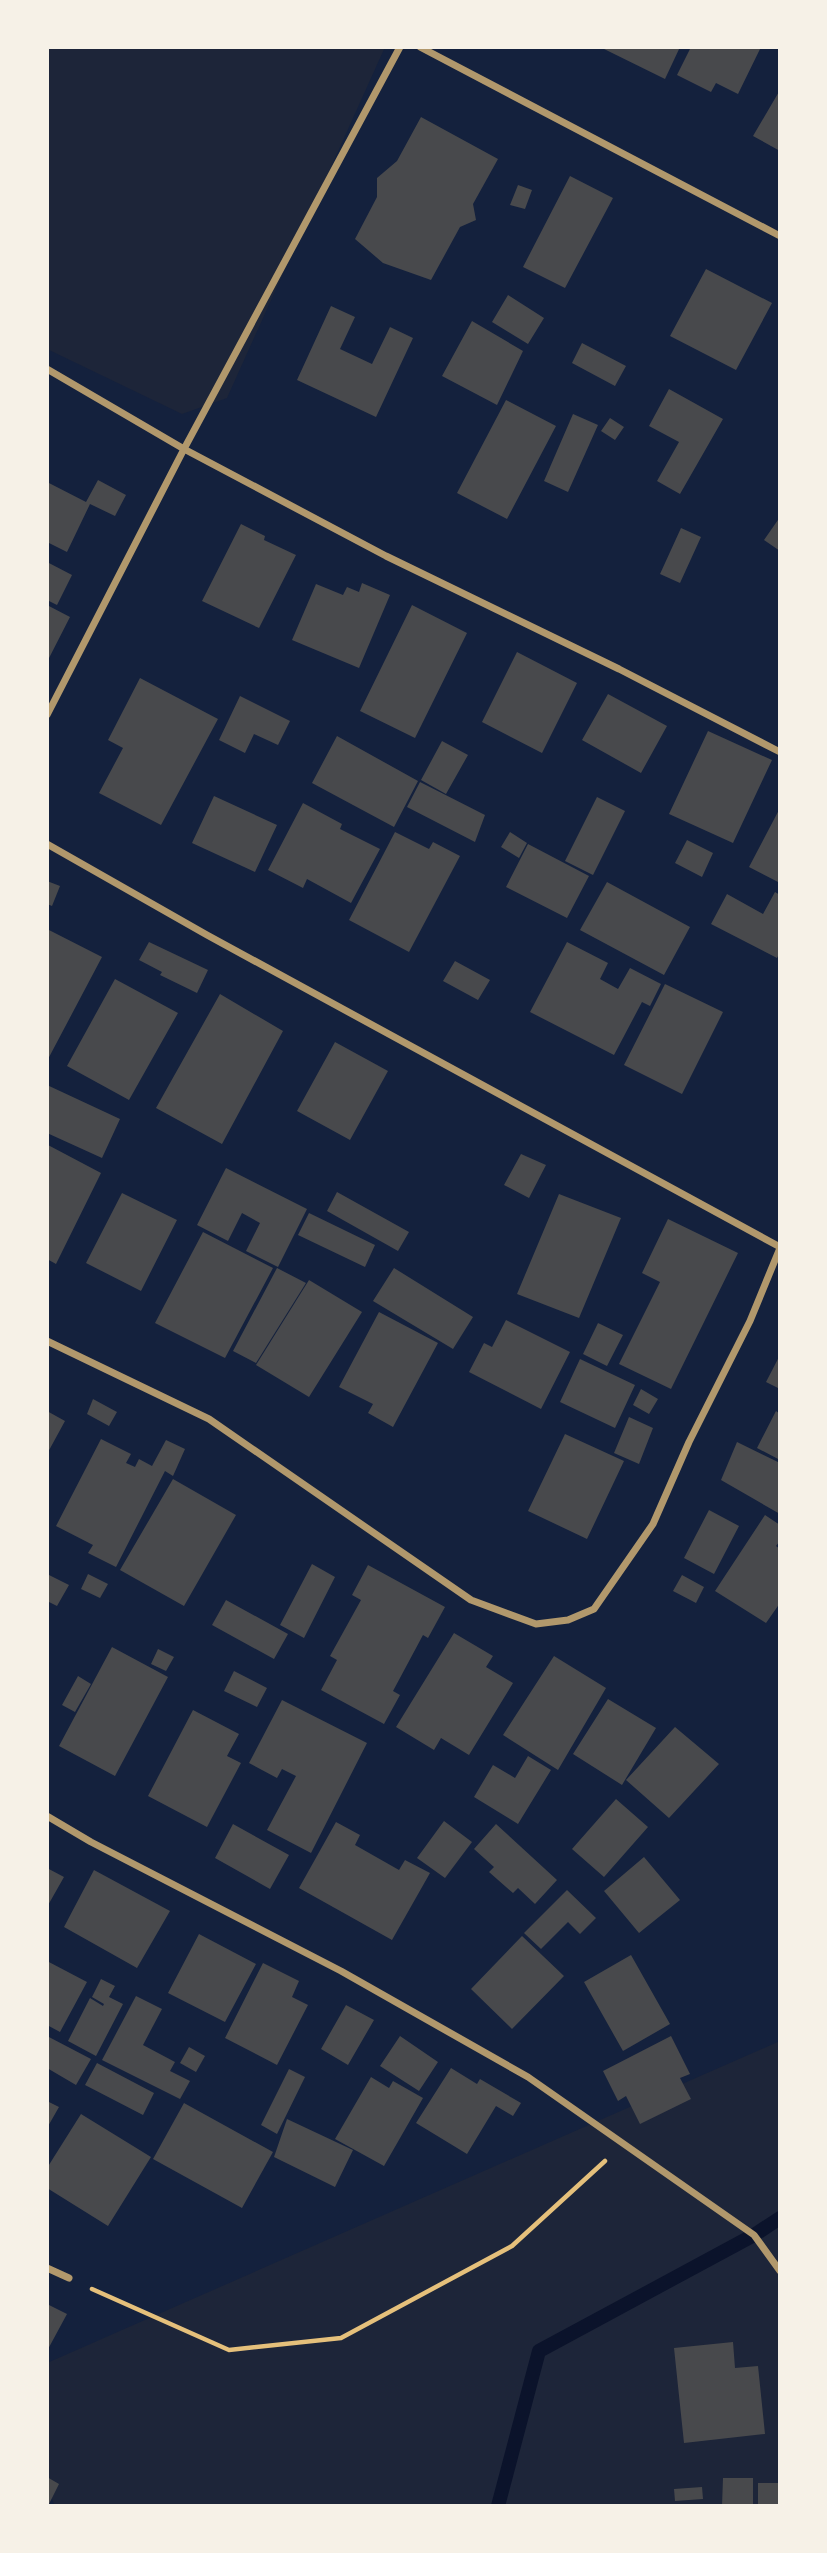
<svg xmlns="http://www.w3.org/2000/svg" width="827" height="2553" font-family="Lato,sans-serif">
	<rect width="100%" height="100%" fill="#14213d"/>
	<path fill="#1d2539" d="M 47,47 L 385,47 L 227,398 L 182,414 L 47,349 Z
		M 780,2041 L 780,2506 L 55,2506 L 47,2488 L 47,2363 Z"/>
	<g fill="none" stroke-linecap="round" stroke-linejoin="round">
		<path stroke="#0b132b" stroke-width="14" d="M 498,2506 L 539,2351 L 754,2235 L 780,2218"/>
	</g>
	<path fill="#48494c" d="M 600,47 L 680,47 L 665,79 Z
		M 691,47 L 761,47 L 738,94 L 716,83 L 711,92 L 677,75 Z
		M 780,90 L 780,151 L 753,136 Z
		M 421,117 L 498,159 L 473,204 L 476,220 L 460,227 L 431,280 L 383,263 L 355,239 L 377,197 L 377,178 L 397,161 Z
		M 570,176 L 613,198 L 565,288 L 523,267 Z
		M 518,185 L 532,190 L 525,209 L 510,205 Z
		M 706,269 L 772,303 L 736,370 L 670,336 Z
		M 508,295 L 544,318 L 528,344 L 492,322 Z
		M 331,306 L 355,317 L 340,349 L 372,364 L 390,327 L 413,338 L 376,417 L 297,380 Z
		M 472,321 L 523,351 L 497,405 L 442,376 Z
		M 582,343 L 626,366 L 615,386 L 572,363 Z
		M 669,389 L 723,419 L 680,494 L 657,481 L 679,442 L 649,426 Z
		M 506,400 L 556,426 L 507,519 L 457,493 Z
		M 573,414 L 598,425 L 568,492 L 544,481 Z
		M 610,418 L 624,427 L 615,440 L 601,431 Z
		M 98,480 L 126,495 L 115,516 L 90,504 L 67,552 L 47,542 L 47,482 L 86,502 Z
		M 780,517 L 780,551 L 764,540 Z
		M 241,524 L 265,536 L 264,540 L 296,555 L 259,628 L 202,601 Z
		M 681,528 L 701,537 L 680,583 L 660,574 Z
		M 47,562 L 72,575 L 57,605 L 47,600 Z
		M 362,583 L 390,595 L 359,668 L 292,640 L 316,584 L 343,595 L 347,587 L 359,592 Z
		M 47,605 L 70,617 L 47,662 Z
		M 412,605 L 467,633 L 415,738 L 360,711 Z
		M 517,652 L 577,683 L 542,753 L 482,722 Z
		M 140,678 L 218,719 L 161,825 L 99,793 L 123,748 L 108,740 Z
		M 608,694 L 667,726 L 641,773 L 582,740 Z
		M 240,696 L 290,721 L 278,745 L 254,734 L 245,753 L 219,740 Z
		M 708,731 L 772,760 L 733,843 L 669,814 Z
		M 337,736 L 418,781 L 394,827 L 312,783 Z
		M 442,741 L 468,755 L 446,794 L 421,780 Z
		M 420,782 L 485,815 L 475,842 L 407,807 Z
		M 214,796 L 277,825 L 255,872 L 192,843 Z
		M 597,797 L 625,811 L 593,875 L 565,861 Z
		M 303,803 L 342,824 L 340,829 L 380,849 L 351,903 L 307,879 L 303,888 L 268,870 Z
		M 780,808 L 780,883 L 749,867 Z
		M 395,832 L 429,849 L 433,842 L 460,856 L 409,952 L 349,920 Z
		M 510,832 L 527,843 L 519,858 L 501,847 Z
		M 687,840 L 713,853 L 702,877 L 675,863 Z
		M 528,844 L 589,876 L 567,918 L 506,887 Z
		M 47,881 L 60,886 L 52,906 L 47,904 Z
		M 607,882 L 690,927 L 664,975 L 580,930 Z
		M 775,892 L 780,895 L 780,952 L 777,958 L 711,924 L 727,894 L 763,914 Z
		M 47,929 L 102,957 L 47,1061 Z
		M 149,942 L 208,970 L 197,993 L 160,975 L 162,972 L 139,960 Z
		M 567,942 L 608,963 L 600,979 L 618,989 L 630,968 L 661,984 L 650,1006 L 642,1002 L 614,1055 L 530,1012 Z
		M 455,961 L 490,980 L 478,1000 L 443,981 Z
		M 115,979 L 178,1013 L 129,1100 L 67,1066 Z
		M 665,984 L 723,1012 L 682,1094 L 624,1065 Z
		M 220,994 L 283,1031 L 222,1144 L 156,1108 Z
		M 335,1042 L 388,1071 L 350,1140 L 297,1111 Z
		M 47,1085 L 120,1119 L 102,1158 L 47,1133 Z
		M 48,1145 L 101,1173 L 56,1264 L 47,1259 Z
		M 521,1154 L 546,1165 L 529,1198 L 504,1185 Z
		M 226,1168 L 307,1209 L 278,1267 L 246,1251 L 260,1223 L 242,1213 L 228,1241 L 197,1225 Z
		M 337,1192 L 409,1232 L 398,1251 L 327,1211 Z
		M 122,1193 L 177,1220 L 141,1291 L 86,1263 Z
		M 559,1194 L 621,1218 L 579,1318 L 517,1294 Z
		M 309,1213 L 375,1245 L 365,1267 L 298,1235 Z
		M 668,1219 L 738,1253 L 671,1389 L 619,1364 L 660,1282 L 642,1273 Z
		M 203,1232 L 273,1268 L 225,1358 L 155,1323 Z
		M 277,1268 L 306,1283 L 256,1363 L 233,1351 Z
		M 394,1268 L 473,1317 L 453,1349 L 373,1301 Z
		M 309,1280 L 362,1312 L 309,1397 L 256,1365 Z
		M 379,1312 L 438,1343 L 393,1427 L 368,1413 L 373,1404 L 339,1387 Z
		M 506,1320 L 570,1352 L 541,1409 L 469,1372 L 484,1343 L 492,1347 Z
		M 598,1323 L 623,1335 L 607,1366 L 583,1354 Z
		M 780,1355 L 780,1389 L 766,1382 Z
		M 580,1359 L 635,1385 L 615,1428 L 560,1402 Z
		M 641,1389 L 658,1399 L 649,1414 L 633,1405 Z
		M 93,1399 L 117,1412 L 109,1426 L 87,1414 Z
		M 47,1411 L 65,1421 L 47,1454 Z
		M 776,1411 L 780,1414 L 780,1460 L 757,1448 Z
		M 629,1417 L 653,1428 L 639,1464 L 614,1453 Z
		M 565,1434 L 624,1461 L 587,1539 L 528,1511 Z
		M 101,1439 L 131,1454 L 126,1463 L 135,1467 L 139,1459 L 152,1466 L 166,1440 L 185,1449 L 173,1476 L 165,1471 L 116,1567 L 88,1553 L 93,1545 L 56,1526 Z
		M 737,1442 L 780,1463 L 780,1514 L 721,1480 Z
		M 173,1479 L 236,1515 L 184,1606 L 120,1570 Z
		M 709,1510 L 739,1526 L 714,1574 L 684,1558 Z
		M 765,1515 L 780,1525 L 780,1541 L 776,1546 L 780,1549 L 780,1603 L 766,1623 L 715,1591 Z
		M 312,1564 L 335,1577 L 304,1638 L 280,1625 Z
		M 368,1565 L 445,1607 L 428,1638 L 423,1635 L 393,1691 L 400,1695 L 384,1724 L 321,1690 L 337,1660 L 330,1656 L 361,1600 L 352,1595 Z
		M 47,1574 L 69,1585 L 57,1606 L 47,1601 Z
		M 88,1574 L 108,1584 L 100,1598 L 81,1589 Z
		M 682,1575 L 704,1587 L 696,1603 L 673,1591 Z
		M 226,1600 L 288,1634 L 274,1659 L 212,1625 Z
		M 454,1633 L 493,1656 L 486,1667 L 513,1683 L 469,1755 L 441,1738 L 434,1750 L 396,1727 Z
		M 112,1647 L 168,1677 L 115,1776 L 59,1746 Z
		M 158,1649 L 174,1657 L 166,1671 L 151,1664 Z
		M 554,1656 L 606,1688 L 558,1770 L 503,1735 Z
		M 234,1671 L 267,1688 L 257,1707 L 224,1691 Z
		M 78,1676 L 91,1684 L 75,1712 L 62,1705 Z
		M 608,1699 L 656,1728 L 622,1785 L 573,1754 Z
		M 282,1700 L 367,1743 L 311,1853 L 267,1830 L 296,1776 L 282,1769 L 277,1778 L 249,1763 Z
		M 193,1710 L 239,1734 L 227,1756 L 241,1763 L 207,1827 L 148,1796 Z
		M 675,1727 L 719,1764 L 669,1818 L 626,1780 Z
		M 528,1756 L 551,1770 L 518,1824 L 474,1797 L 493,1765 L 515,1778 Z
		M 616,1799 L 648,1827 L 604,1877 L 572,1849 Z
		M 444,1821 L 472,1842 L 445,1878 L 417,1858 Z
		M 336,1822 L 360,1835 L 355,1845 L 399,1870 L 405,1860 L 430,1873 L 392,1940 L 299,1888 Z
		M 233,1824 L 289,1855 L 270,1889 L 215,1858 Z
		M 496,1824 L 557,1880 L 535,1904 L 518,1888 L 513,1893 L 489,1872 L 494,1867 L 474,1849 Z
		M 644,1857 L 680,1900 L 639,1933 L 604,1891 Z
		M 47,1868 L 64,1877 L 47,1907 Z
		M 94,1870 L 170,1911 L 137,1968 L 64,1927 Z
		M 567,1890 L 596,1918 L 580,1934 L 568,1922 L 541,1949 L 524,1933 Z
		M 199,1934 L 256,1964 L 225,2022 L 168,1993 Z
		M 522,1936 L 564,1976 L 512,2029 L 471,1989 Z
		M 631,1955 L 670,2024 L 623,2051 L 584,1982 Z
		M 47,1961 L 87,1982 L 60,2032 L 47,2025 Z
		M 263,1963 L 299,1981 L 292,1997 L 308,2005 L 277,2065 L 225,2038 Z
		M 101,1979 L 115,1986 L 109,1997 L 123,2004 L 96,2056 L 68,2041 L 90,1998 L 103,2006 L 104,2004 L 92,1997 Z
		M 136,1996 L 162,2009 L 143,2045 L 175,2062 L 170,2071 L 190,2081 L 180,2099 L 102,2060 Z
		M 346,2005 L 374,2020 L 348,2065 L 321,2049 Z
		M 47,2036 L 91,2059 L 76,2085 L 47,2068 Z
		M 400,2036 L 438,2062 L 419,2091 L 380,2066 Z
		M 671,2036 L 690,2074 L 680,2078 L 691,2099 L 640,2124 L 626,2096 L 618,2101 L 603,2071 Z
		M 189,2047 L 205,2056 L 196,2072 L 180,2063 Z
		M 97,2063 L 154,2093 L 143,2115 L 85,2085 Z
		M 451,2068 L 477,2084 L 480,2079 L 521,2103 L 513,2116 L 496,2106 L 467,2154 L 416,2123 Z
		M 289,2069 L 305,2077 L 277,2134 L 261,2125 Z
		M 371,2077 L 389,2088 L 393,2081 L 423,2098 L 384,2166 L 335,2139 Z
		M 47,2101 L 59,2107 L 47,2128 Z
		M 184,2103 L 273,2152 L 242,2208 L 153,2159 Z
		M 81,2114 L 151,2157 L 108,2226 L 47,2188 L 47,2168 Z
		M 287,2119 L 353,2150 L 335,2187 L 274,2157 Z
		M 47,2304 L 67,2314 L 47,2351 Z
		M 733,2342 L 735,2368 L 758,2366 L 765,2434 L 684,2443 L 674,2348 Z
		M 47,2477 L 59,2484 L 48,2506 L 47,2506 Z
		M 723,2478 L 753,2478 L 753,2506 L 722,2506 Z
		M 758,2483 L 780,2483 L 780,2506 L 758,2506 Z
		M 702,2487 L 703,2499 L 675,2501 L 674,2489 Z"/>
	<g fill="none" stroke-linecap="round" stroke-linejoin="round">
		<path stroke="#e5c07b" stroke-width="4.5" d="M 92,2289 L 229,2350 L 341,2338 L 512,2246 L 605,2161"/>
		<path stroke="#b1986c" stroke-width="7" d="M 420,47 L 780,236
			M 47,369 L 184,449 L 386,556 L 619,669 L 780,752
			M 47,715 L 184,449 L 400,47
			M 47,844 L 207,935 L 780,1247
			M 47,1341 L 209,1419 L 471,1600 L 536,1624 L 568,1620 L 594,1609 L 653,1524 L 689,1442 L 750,1321 L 780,1248
			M 47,1816 L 91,1842 L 341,1971 L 528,2077 L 754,2235 L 780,2271
			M 47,2268 L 69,2278"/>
	</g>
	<rect width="827" height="2553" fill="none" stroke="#f6f1e7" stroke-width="98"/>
</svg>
